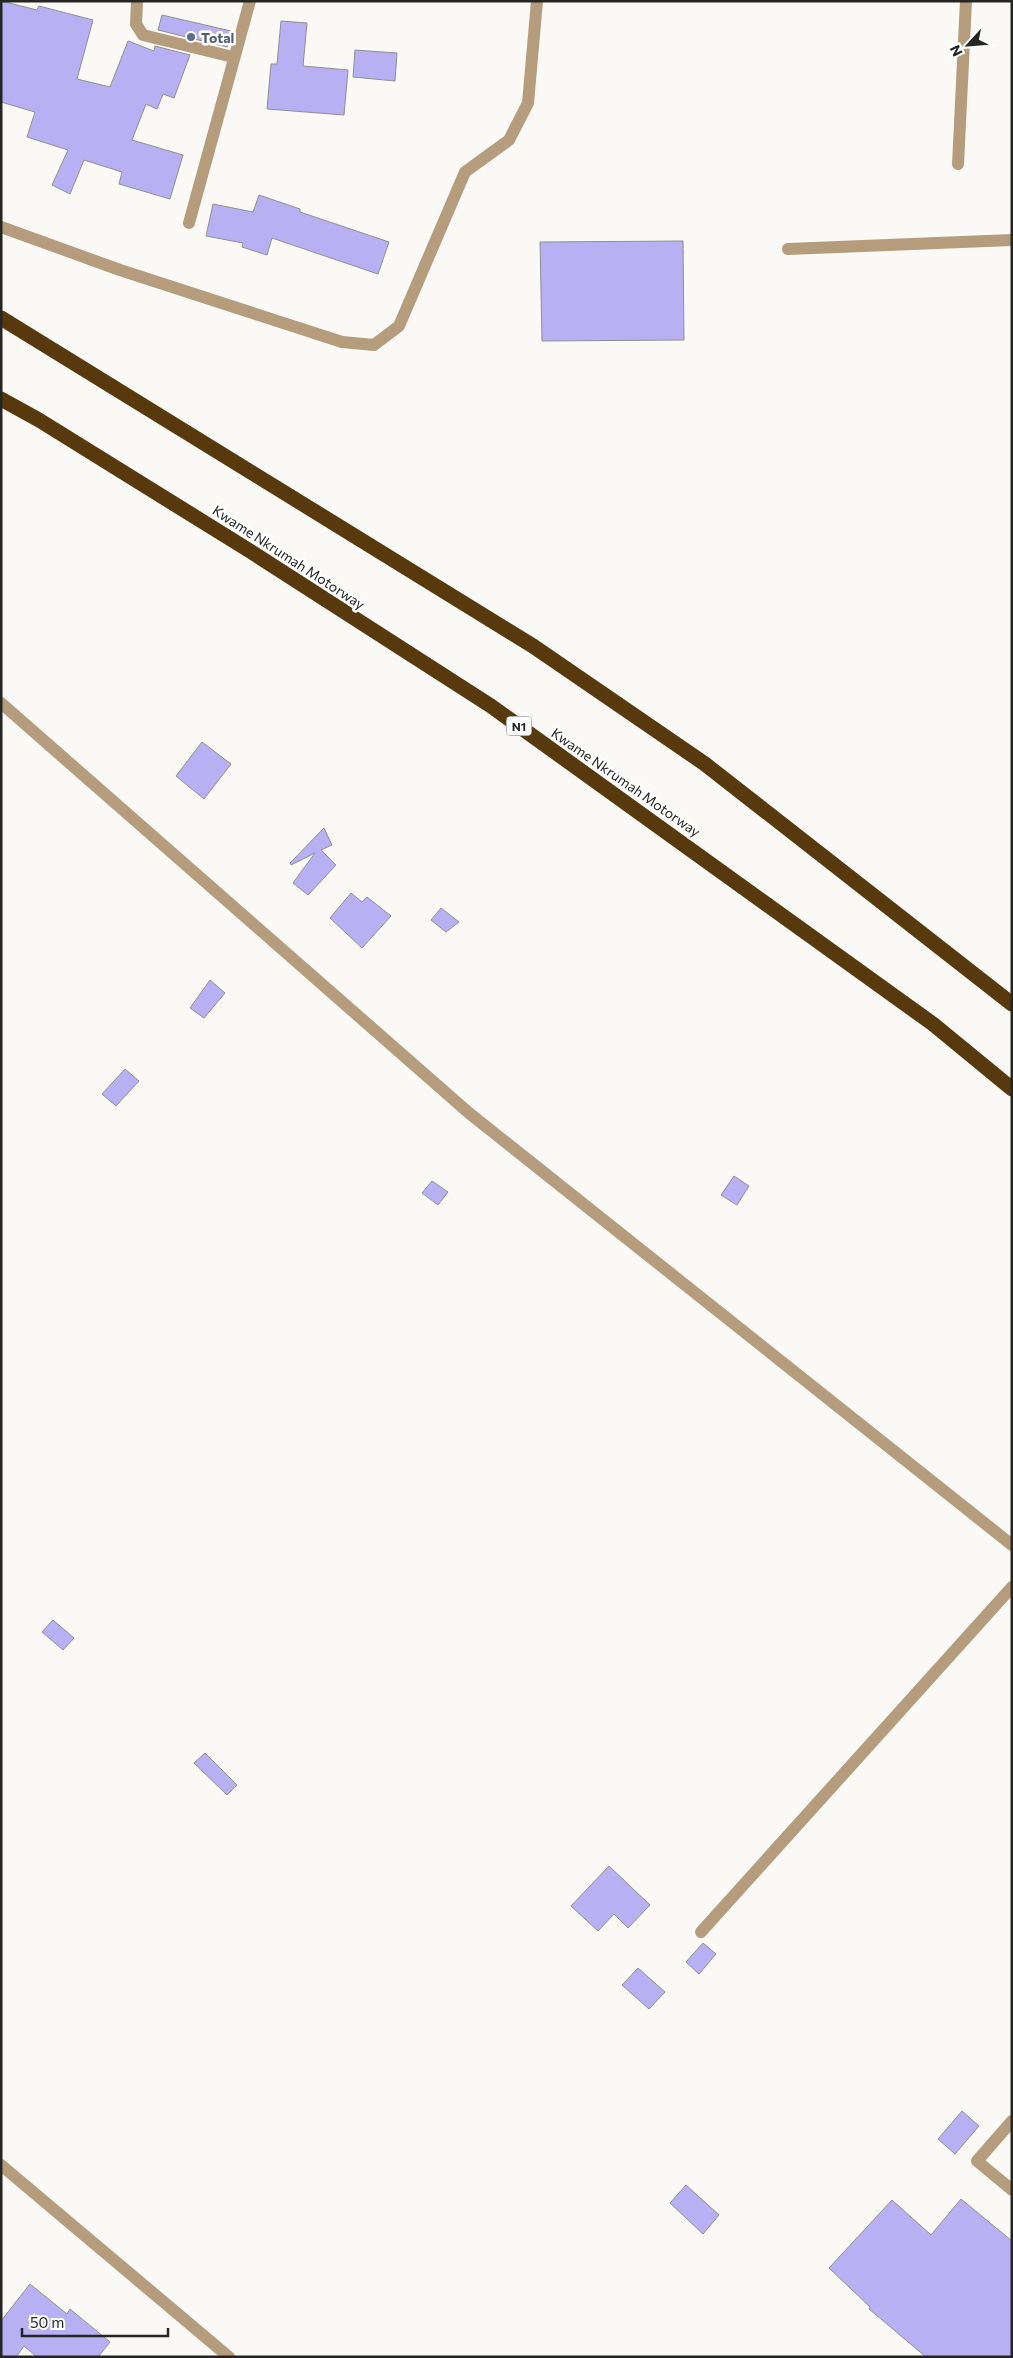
<svg xmlns="http://www.w3.org/2000/svg" width="1013" height="2358" font-family="Commissioner,sans-serif">
	<rect width="100%" height="100%" fill="#fbf9f6"/>
	<path fill="#b8b0f2" stroke="#8f8f92" d="M 1,1 L 37,10 L 39,6 L 93,20 L 77,79 L 110,87 L 128,41 L 154,51 L 155,46 L 190,55 L 174,98 L 163,94 L 157,109 L 146,104 L 132,140 L 183,155 L 170,199 L 119,184 L 122,172 L 84,160 L 70,194 L 52,185 L 68,150 L 27,137 L 35,112 L 1,102 Z
		M 162,15 L 231,31 L 227,47 L 158,30 Z
		M 281,21 L 307,23 L 303,66 L 348,70 L 344,115 L 267,109 L 271,64 L 277,64 Z
		M 355,50 L 397,53 L 395,81 L 353,77 Z
		M 259,195 L 300,209 L 300,212 L 389,242 L 378,274 L 272,238 L 267,255 L 242,247 L 243,243 L 206,236 L 213,204 L 253,212 Z
		M 683,241 L 684,340 L 542,341 L 540,242 Z
		M 202,742 L 231,764 L 204,799 L 176,776 Z
		M 324,828 L 332,845 L 321,850 L 336,865 L 308,895 L 293,883 L 315,853 L 291,865 L 290,863 Z
		M 351,893 L 362,902 L 367,897 L 391,916 L 362,948 L 330,918 Z
		M 441,908 L 459,922 L 446,932 L 431,920 Z
		M 210,980 L 225,993 L 204,1018 L 190,1008 Z
		M 125,1069 L 139,1081 L 116,1106 L 102,1094 Z
		M 734,1176 L 749,1186 L 737,1205 L 721,1195 Z
		M 432,1181 L 448,1192 L 438,1205 L 422,1193 Z
		M 53,1620 L 74,1638 L 63,1650 L 42,1632 Z
		M 205,1753 L 237,1785 L 227,1795 L 194,1763 Z
		M 609,1866 L 650,1905 L 628,1928 L 614,1914 L 598,1931 L 571,1906 Z
		M 703,1943 L 716,1954 L 699,1974 L 686,1962 Z
		M 638,1968 L 665,1992 L 649,2009 L 622,1985 Z
		M 962,2111 L 979,2126 L 955,2154 L 938,2139 Z
		M 686,2185 L 719,2215 L 703,2234 L 670,2203 Z
		M 961,2199 L 1012,2241 L 1012,2357 L 926,2357 L 869,2309 L 870,2307 L 829,2268 L 892,2200 L 931,2235 Z
		M 30,2284 L 67,2314 L 70,2309 L 110,2342 L 98,2357 L 37,2357 L 24,2346 L 16,2357 L 1,2357 L 1,2321 Z"/>
	<g fill="none" stroke-linecap="round" stroke-linejoin="round">
		<path stroke="#b59c7d" stroke-width="12" d="M 137,1 L 136,24 L 143,35 L 233,57
			M 958,164 L 966,1
			M 189,223 L 250,1
			M 1,227 L 120,270 L 342,342 L 374,345 L 399,326 L 465,172 L 509,140 L 528,103 L 537,1
			M 788,249 L 1012,240
			M 1,703 L 469,1113 L 1012,1545
			M 701,1932 L 1012,1587
			M 1012,2121 L 977,2161 L 1012,2190
			M 1,2165 L 229,2357"/>
		<path stroke="#57390d" stroke-width="15" d="M 1,318 L 533,646 L 705,764 L 1012,1004
			M 1,399 L 39,420 L 250,551 L 491,706 L 933,1024 L 1012,1089"/>
	</g>
	<circle fill="#5c6f8a" stroke="#fff" stroke-width="2" cx="191" cy="37" r="5"/>
	<g text-anchor="middle" dominant-baseline="central" stroke-width="5" stroke-linejoin="round" paint-order="stroke">
		<rect fill="#fff" stroke="#666" stroke-width="1" x="506.5" y="716.5" width="25" height="19" rx="4"/>
		<g font-size="12" font-weight="bold" fill="#252524">
			<text x="519" y="726">N1</text>
		</g>
		<g font-size="14" font-weight="bold" fill="#4e5e75" stroke="#fff" text-anchor="start">
			<text x="201" y="37">Total</text>
		</g>
		<g font-size="14" fill="#252524" stroke="#fff">
			<text transform="translate(289 557) rotate(33)">Kwame Nkrumah Motorway</text>
			<text transform="translate(626 782) rotate(35)">Kwame Nkrumah Motorway</text>
		</g>
	</g>
	<rect width="1013" height="2358" fill="none" stroke="#252524" stroke-width="5"/>
	<g transform="translate(968 45) rotate(244)" stroke="#ffffff" stroke-width="4" paint-order="stroke">
	<path d="M0-4L9 19L0 12L-9 19Z" fill="#252524"/>
	<text y="-8" font-size="14" font-weight="bold" text-anchor="middle" fill="#252524">N</text>
	</g>
	<path d="M22 2328v8h146v-8" fill="none" stroke="#252524" stroke-width="2.5"/>
	<text x="30" y="2328" font-size="15" fill="#252524" stroke="#ffffff" stroke-width="4" paint-order="stroke">50 m</text>
</svg>
